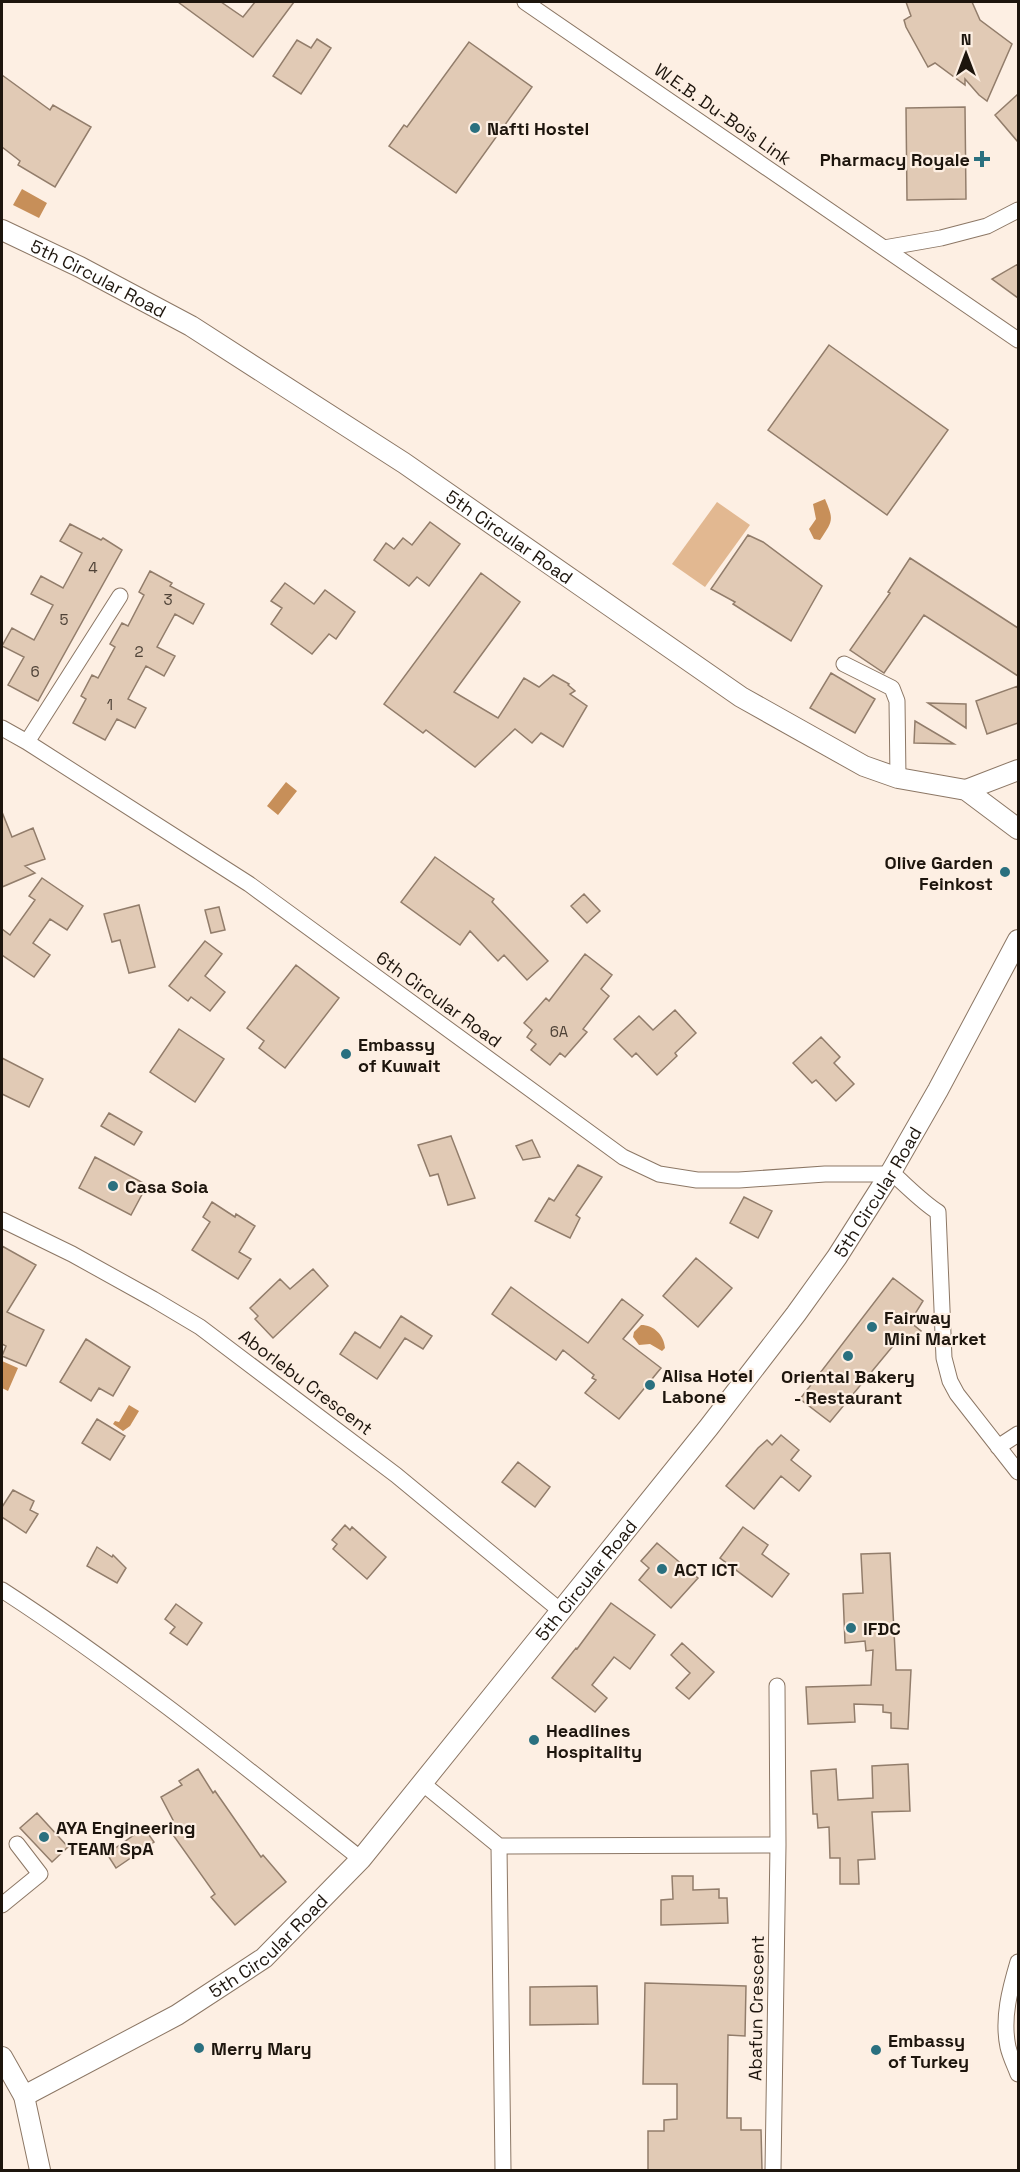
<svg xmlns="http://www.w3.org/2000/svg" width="1020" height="2172" font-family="'Space Grotesk',sans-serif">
	<rect width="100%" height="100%" fill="#fdefe3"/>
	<path fill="#e2b891" d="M 717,502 L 750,525 L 705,587 L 672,564 Z"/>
	<path fill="#c78f59" d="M 22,189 L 47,203 L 39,218 L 13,205 Z
		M 825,499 C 834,520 833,521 820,540 L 814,539 L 809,529 L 816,519 L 813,504 Z
		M 286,782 L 297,791 L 278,815 L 267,806 Z
		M 641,1325 C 654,1325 664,1335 665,1348 L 662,1351 L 650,1344 L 639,1345 L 633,1337 L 634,1332 Z
		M 2,1361 L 18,1368 L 8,1391 L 2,1388 Z
		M 129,1405 L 139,1411 L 130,1426 L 123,1431 L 113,1424 L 115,1421 L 119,1422 Z"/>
	<path fill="#e1cab5" stroke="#927d6b" stroke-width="1.5" d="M 178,2 L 221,2 L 243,17 L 255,2 L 294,2 L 253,57 Z
		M 906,2 L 972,2 L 980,20 L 1012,44 L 987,101 L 979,95 L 965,79 L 965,85 L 935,63 L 928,67 L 906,27 L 904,20 L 911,16 Z
		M 317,39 L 331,48 L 301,94 L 273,76 L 297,40 L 311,48 Z
		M 469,42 L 532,87 L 456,193 L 389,146 L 404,125 L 407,127 Z
		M 2,75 L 50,110 L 53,105 L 91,127 L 55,187 L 18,165 L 20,161 L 2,147 Z
		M 1018,94 L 1018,142 L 995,115 Z
		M 965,107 L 966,199 L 907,200 L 906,108 Z
		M 1018,264 L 1018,298 L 992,279 Z
		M 829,345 L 948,430 L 887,515 L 768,430 Z
		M 430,522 L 460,544 L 429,586 L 417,577 L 409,586 L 374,560 L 386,543 L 394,549 L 403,538 L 412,545 Z
		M 70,524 L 101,540 L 103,538 L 122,550 L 38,701 L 8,685 L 24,657 L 2,646 L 12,628 L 34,640 L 53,605 L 31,594 L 41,576 L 63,588 L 82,553 L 60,541 Z
		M 748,535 L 763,542 L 822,586 L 791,641 L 733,604 L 735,602 L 711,589 Z
		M 910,558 L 1018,628 L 1018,676 L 924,615 L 884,673 L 850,650 L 890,593 L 888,592 Z
		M 150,571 L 172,583 L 170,586 L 204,604 L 193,624 L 175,614 L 157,647 L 175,656 L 164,676 L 146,666 L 128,699 L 146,708 L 135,728 L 117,719 L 105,740 L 73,723 L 86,699 L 81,696 L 92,675 L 98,678 L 115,647 L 110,644 L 122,623 L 128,626 L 144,595 L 139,592 Z
		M 481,573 L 520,602 L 454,692 L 498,718 L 524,678 L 539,687 L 553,675 L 569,684 L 568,685 L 575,691 L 570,694 L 587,706 L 563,747 L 541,733 L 532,743 L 515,729 L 475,767 L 426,730 L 423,733 L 384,704 Z
		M 285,583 L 314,604 L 325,590 L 355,612 L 336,639 L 329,634 L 312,654 L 271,624 L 282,608 L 271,601 Z
		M 831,673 L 875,699 L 855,733 L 810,708 Z
		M 1018,686 L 1018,723 L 987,734 L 976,701 Z
		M 928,703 L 966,704 L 966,728 Z
		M 915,721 L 954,744 L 914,743 Z
		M 2,812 L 12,837 L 33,828 L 45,859 L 25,866 L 35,873 L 2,887 Z
		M 435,857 L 494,899 L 492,902 L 548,961 L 527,980 L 504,955 L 498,961 L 470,931 L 460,945 L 401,902 Z
		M 42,878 L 83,906 L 67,930 L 50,919 L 33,943 L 50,955 L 34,977 L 2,955 L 2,929 L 10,935 L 35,900 L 29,896 Z
		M 584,894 L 600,911 L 587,923 L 571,906 Z
		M 139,905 L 155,967 L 129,973 L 120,940 L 112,942 L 104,914 Z
		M 219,907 L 225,930 L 211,933 L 205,910 Z
		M 205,941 L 222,954 L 205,976 L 225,992 L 210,1011 L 191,997 L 188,1001 L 169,986 Z
		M 585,954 L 612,975 L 601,989 L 609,996 L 583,1029 L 587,1032 L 565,1057 L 560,1053 L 550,1065 L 531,1050 L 536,1044 L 527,1037 L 532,1030 L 524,1023 L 546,998 L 549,1001 Z
		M 296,965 L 339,998 L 285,1068 L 259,1048 L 264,1041 L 247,1028 Z
		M 675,1010 L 696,1033 L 675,1053 L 677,1056 L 657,1075 L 636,1053 L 632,1057 L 614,1039 L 639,1016 L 653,1030 Z
		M 179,1029 L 224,1059 L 195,1102 L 150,1072 Z
		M 821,1037 L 840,1057 L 834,1063 L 854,1084 L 836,1101 L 816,1080 L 812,1083 L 793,1063 Z
		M 2,1058 L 43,1079 L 29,1107 L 2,1094 Z
		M 109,1113 L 142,1132 L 134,1145 L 101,1126 Z
		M 451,1136 L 475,1198 L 448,1205 L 438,1174 L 430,1176 L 418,1145 Z
		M 532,1140 L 540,1157 L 523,1160 L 516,1146 Z
		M 95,1157 L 147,1185 L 131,1215 L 79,1188 Z
		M 578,1165 L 602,1177 L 576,1215 L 580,1218 L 570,1238 L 535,1221 L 549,1198 L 554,1201 Z
		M 744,1197 L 772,1211 L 758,1238 L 730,1223 Z
		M 212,1202 L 235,1217 L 236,1214 L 255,1226 L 239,1252 L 251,1259 L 238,1279 L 192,1250 L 210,1222 L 203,1217 Z
		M 2,1246 L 36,1265 L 7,1312 L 44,1330 L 26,1366 L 2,1356 L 6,1346 L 2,1344 Z
		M 696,1258 L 732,1288 L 698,1327 L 663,1296 Z
		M 313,1269 L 328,1286 L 273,1338 L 255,1319 L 258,1316 L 250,1308 L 280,1279 L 290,1289 Z
		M 893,1278 L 923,1301 L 910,1322 L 921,1331 L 913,1343 L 902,1335 L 830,1422 L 800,1399 Z
		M 511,1287 L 588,1343 L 622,1299 L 643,1315 L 623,1339 L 661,1368 L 619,1419 L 585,1393 L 596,1380 L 592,1378 L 594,1375 L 563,1350 L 556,1360 L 492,1314 Z
		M 401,1316 L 432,1336 L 423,1349 L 405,1338 L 377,1379 L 340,1354 L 355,1332 L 380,1348 Z
		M 86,1339 L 130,1367 L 113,1396 L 99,1388 L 91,1401 L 60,1382 Z
		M 97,1419 L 125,1436 L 110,1460 L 82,1443 Z
		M 781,1435 L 799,1450 L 791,1460 L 811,1476 L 799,1491 L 781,1476 L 754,1509 L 726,1486 L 758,1448 L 767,1440 L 772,1445 Z
		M 518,1462 L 550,1487 L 535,1507 L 502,1482 Z
		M 13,1490 L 34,1501 L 30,1510 L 38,1514 L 26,1533 L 2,1517 L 2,1507 Z
		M 345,1525 L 350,1530 L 352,1527 L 386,1557 L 367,1579 L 333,1549 L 337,1544 L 332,1540 Z
		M 743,1527 L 768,1545 L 762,1554 L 789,1574 L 772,1597 L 720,1558 Z
		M 657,1543 L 698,1578 L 671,1608 L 639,1580 L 649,1568 L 641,1561 Z
		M 97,1547 L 112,1557 L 113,1555 L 126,1568 L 117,1583 L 87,1566 Z
		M 890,1553 L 896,1670 L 911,1670 L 908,1729 L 891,1728 L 891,1713 L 883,1712 L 883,1705 L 854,1704 L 855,1722 L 808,1724 L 806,1687 L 871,1685 L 873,1650 L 866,1651 L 865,1641 L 845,1643 L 843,1594 L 863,1593 L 861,1554 Z
		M 611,1603 L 655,1635 L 630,1669 L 614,1657 L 592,1685 L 607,1698 L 595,1712 L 552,1678 L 576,1648 L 577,1649 Z
		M 176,1604 L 202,1623 L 187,1645 L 170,1633 L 175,1627 L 165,1619 Z
		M 682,1643 L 714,1672 L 689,1699 L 676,1688 L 690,1673 L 671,1655 Z
		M 908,1764 L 910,1811 L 872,1812 L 875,1859 L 858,1860 L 859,1884 L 840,1884 L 840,1858 L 830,1858 L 829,1827 L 818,1828 L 817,1814 L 813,1814 L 811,1771 L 836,1769 L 838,1800 L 873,1798 L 872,1766 Z
		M 198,1769 L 213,1793 L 215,1791 L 261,1857 L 263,1855 L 286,1882 L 235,1925 L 211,1897 L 215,1894 L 166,1825 L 173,1820 L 161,1797 L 182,1785 L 179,1781 Z
		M 37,1813 L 68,1847 L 52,1862 L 20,1828 Z
		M 144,1828 L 154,1842 L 116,1868 L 107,1854 Z
		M 672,1876 L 693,1876 L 693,1890 L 719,1889 L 719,1898 L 727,1898 L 728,1923 L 661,1925 L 661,1900 L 673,1899 Z
		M 645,1983 L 746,1986 L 745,2036 L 728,2035 L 727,2118 L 741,2118 L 741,2130 L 761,2130 L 762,2170 L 648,2170 L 648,2131 L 664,2131 L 664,2120 L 677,2119 L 677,2084 L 643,2084 Z
		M 597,1986 L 598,2024 L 530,2025 L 530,1987 Z"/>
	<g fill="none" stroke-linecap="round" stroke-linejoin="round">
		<defs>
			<path id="minor" d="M 525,2 L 1018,340
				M 884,248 L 941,238 L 987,226 L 1018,210
				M 844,664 L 892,688 L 897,701 L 898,778
				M 2,728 L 27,742 L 249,884 L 623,1157 L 659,1174 L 697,1180 L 739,1180 L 825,1174 L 890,1174
				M 27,742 L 120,596
				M 891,1172 C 906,1185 922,1202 938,1212 L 944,1358 L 950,1381 L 957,1394 L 1018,1472
				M 2,1220 L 72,1254 L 153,1299 L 200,1327 L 396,1475 L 562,1612
				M 998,1447 L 1018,1434
				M 2,1590 C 127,1671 244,1766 361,1859
				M 422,1783 L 499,1846 L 778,1845
				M 499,1846 L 503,2170
				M 2,1905 L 40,1874 L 17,1844
				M 1018,1962 C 1010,1989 1002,2018 1008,2047 C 1010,2056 1015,2066 1018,2074
				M 773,2170 L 778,1845 L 777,1686"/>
			<g id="tertiary">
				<path id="s1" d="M 2,230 L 80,267 L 191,326 L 404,463 L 741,697 L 864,766 L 898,778 L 966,790 L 1018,829"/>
				<path d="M 966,790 L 1018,770"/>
				<path d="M 2,2057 L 24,2096 L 40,2170"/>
				<path id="s2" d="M 24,2096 L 177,2015 L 264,1958 L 361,1859 L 709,1427 L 796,1314 L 837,1257 L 891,1172 L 938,1090 L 1018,940"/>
			</g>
		</defs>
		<use href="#minor" stroke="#8c7765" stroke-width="17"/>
		<use href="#tertiary" stroke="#8c7765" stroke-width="22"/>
		<use href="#minor" stroke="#fff" stroke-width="15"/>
		<use href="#tertiary" stroke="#fff" stroke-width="20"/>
	</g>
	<g fill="#2a707f" stroke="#fdefe3" stroke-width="2">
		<circle cx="475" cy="128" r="6"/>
		<path d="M979 150h6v6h6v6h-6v6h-6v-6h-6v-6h6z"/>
		<circle cx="1005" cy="872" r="6"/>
		<circle cx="346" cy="1054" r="6"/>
		<circle cx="113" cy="1186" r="6"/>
		<circle cx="872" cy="1327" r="6"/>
		<circle cx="848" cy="1356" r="6"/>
		<circle cx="650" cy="1385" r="6"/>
		<circle cx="662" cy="1569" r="6"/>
		<circle cx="851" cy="1628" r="6"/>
		<circle cx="534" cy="1740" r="6"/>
		<circle cx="44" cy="1837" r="6"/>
		<circle cx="199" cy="2048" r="6"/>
		<circle cx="876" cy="2050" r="6"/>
	</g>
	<g text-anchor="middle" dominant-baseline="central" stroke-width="4.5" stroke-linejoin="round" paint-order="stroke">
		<g font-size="15" fill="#4e4237">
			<text x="93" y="567">4</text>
			<text x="168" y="599">3</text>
			<text x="64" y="619">5</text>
			<text x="139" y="651">2</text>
			<text x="35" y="671">6</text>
			<text x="110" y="704">1</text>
			<text x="559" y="1031">6A</text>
		</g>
		<g font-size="18" fill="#1d150d" stroke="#fdefe3">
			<text transform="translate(723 114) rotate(35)">W.E.B. Du-Bois Link</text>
			<text stroke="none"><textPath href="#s1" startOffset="108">5th Circular Road</textPath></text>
			<text stroke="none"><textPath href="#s1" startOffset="594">5th Circular Road</textPath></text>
			<text transform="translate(439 999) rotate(36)">6th Circular Road</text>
			<text stroke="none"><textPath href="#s2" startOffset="1260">5th Circular Road</textPath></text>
			<text transform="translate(306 1382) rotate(37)">Aborlebu Crescent</text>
			<text stroke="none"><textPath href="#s2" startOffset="774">5th Circular Road</textPath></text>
			<text stroke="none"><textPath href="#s2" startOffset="288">5th Circular Road</textPath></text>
			<text transform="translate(756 2008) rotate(-89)">Abafun Crescent</text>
		</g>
		<g font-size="18" font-weight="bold" fill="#1d150d" stroke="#fdefe3" text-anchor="start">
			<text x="487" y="128">Nafti Hostel</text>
			<text x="970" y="159" text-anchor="end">Pharmacy Royale</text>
			<text x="993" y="862" text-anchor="end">Olive Garden<tspan x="993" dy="21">Feinkost</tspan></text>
			<text x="358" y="1044">Embassy<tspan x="358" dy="21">of Kuwait</tspan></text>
			<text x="125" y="1186">Casa Soia</text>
			<text x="884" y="1317">Fairway<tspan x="884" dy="21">Mini Market</tspan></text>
			<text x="662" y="1375">Alisa Hotel<tspan x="662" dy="21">Labone</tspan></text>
			<text x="848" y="1376" text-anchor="middle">Oriental Bakery<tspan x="848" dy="21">- Restaurant</tspan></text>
			<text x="674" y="1569">ACT ICT</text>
			<text x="863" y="1628">IFDC</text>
			<text x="546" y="1730">Headlines<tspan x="546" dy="21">Hospitality</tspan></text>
			<text x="56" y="1827">AYA Engineering<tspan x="56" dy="21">- TEAM SpA</tspan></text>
			<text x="888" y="2040">Embassy<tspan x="888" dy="21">of Turkey</tspan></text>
			<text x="211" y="2048">Merry Mary</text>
		</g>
	</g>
	<rect width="1020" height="2172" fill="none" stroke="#1d150d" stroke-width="6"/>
	<g transform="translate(966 54)" stroke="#fdefe3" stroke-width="4.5" paint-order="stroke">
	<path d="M0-4.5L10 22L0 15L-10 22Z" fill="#1d150d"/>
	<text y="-9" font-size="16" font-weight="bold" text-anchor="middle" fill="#1d150d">N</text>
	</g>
</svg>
